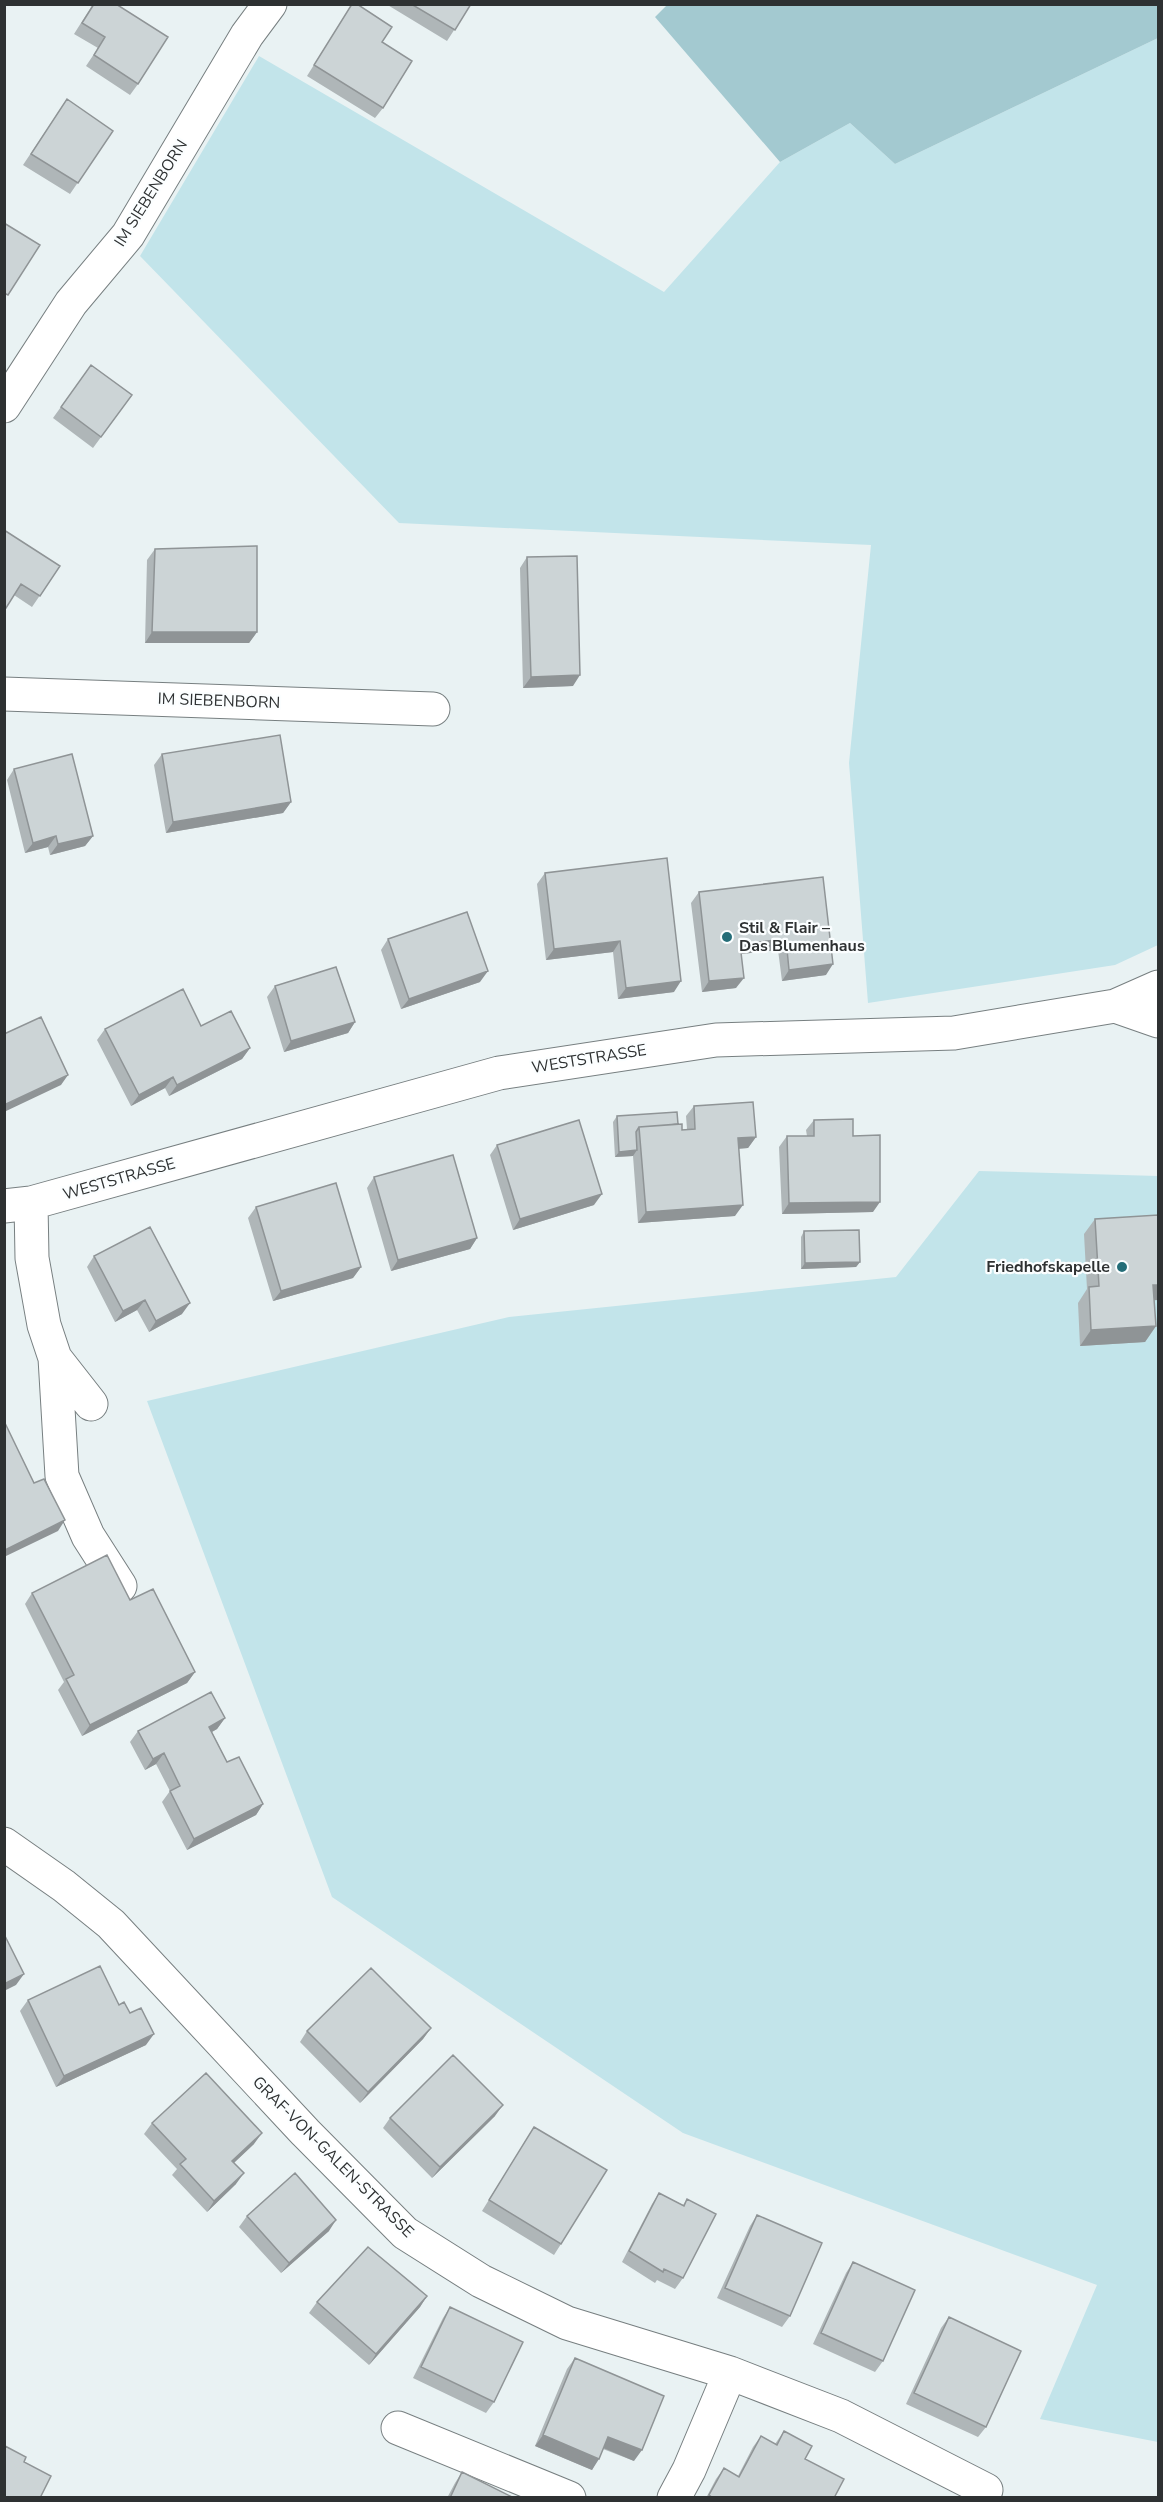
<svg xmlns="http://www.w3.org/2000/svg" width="1163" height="2502" font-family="'Nunito Sans',sans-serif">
	<rect width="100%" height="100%" fill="#e9f2f3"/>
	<path fill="#c2e4ea" d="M 1158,38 L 1158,945 L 1115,965 L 868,1003 L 849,763 L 871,545 L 399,523 L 140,256 L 259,56 L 664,292 L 780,162 L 850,123 L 895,164 Z
		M 979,1171 L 1158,1176 L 1158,2442 L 1040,2419 L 1097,2285 L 683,2133 L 332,1897 L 147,1401 L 509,1317 L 896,1277 Z"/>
	<path fill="#a3c9d0" d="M 668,4 L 1158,5 L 1158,38 L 895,164 L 850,123 L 780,162 L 655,17 Z"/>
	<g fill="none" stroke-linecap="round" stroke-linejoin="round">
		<defs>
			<path id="minor" d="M 4,406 L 71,303 L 128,235 L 247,35 L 270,4
				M 4,694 L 433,709
				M 1115,1006 L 1158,1021
				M 31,1203 L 32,1258 L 44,1325 L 55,1358 L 91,1404
				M 4,1206 L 31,1203 L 499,1073 L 716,1040 L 954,1033 L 1115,1006 L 1158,987
				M 55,1358 L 62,1476 L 88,1536 L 120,1586
				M 4,1844 L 64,1886 L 111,1924 L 305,2132 L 405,2233 L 481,2281 L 567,2323 L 730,2373 L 841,2416 L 986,2490
				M 398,2428 L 569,2498
				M 674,2498 L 689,2470 L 730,2373"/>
		</defs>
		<use href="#minor" stroke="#777f80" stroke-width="35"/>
		<use href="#minor" stroke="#fff" stroke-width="33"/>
	</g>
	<path fill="#afb6b8" d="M 93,4 L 116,4 L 138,84 L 130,95 L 86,66 L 98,48 L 74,34 Z
		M 352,4 L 382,42 L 383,108 L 375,118 L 307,76 Z
		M 386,4 L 471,4 L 447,41 Z
		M 67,99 L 113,131 L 70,194 L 23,165 Z
		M 91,365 L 132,395 L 93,448 L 53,418 Z
		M 4,530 L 60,566 L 32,607 L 14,595 L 4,609 Z
		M 155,549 L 257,632 L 249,643 L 145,643 L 147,560 Z
		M 527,557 L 573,686 L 523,688 L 520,568 Z
		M 162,754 L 291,802 L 283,813 L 166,833 L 154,765 Z
		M 14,769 L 93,836 L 85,846 L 50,855 L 48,847 L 25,853 L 7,780 Z
		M 667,858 L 674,992 L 618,999 L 613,952 L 546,960 L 537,884 L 545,873 Z
		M 823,877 L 826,975 L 782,981 L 778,950 L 741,954 L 736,988 L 702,992 L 691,903 L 699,892 Z
		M 388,939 L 480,982 L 401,1009 L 381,950 Z
		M 275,986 L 355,1022 L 348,1033 L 284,1052 L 267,997 Z
		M 201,1026 L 250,1048 L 242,1059 L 169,1096 L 165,1088 L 131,1106 L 97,1040 L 105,1029 Z
		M 694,1106 L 756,1137 L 748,1148 L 739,1149 L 735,1216 L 638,1223 L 633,1156 L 615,1157 L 613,1122 L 617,1116 L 682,1130 L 687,1129 L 686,1116 Z
		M 814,1120 L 853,1136 L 873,1212 L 782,1214 L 779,1147 L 787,1136 L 807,1136 L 806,1130 Z
		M 497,1145 L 594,1205 L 513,1230 L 490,1155 Z
		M 374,1177 L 477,1238 L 470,1249 L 391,1271 L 367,1188 Z
		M 256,1207 L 361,1267 L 353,1278 L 273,1301 L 248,1218 Z
		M 1158,1215 L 1158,1300 L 1154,1300 L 1156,1326 L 1145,1342 L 1080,1346 L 1078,1303 L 1087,1289 L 1084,1234 L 1095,1219 Z
		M 804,1231 L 860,1262 L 856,1267 L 801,1269 L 801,1237 Z
		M 94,1256 L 182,1314 L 149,1332 L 137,1310 L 115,1322 L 87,1267 Z
		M 32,1593 L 130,1600 L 195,1672 L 187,1683 L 82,1736 L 58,1690 L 64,1682 L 25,1604 Z
		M 225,1718 L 217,1729 L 212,1732 L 227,1762 L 263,1804 L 256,1815 L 187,1850 L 162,1802 L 170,1791 L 156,1764 L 145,1770 L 130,1742 L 138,1731 Z
		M 28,2000 L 119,2005 L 146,2045 L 56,2087 L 20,2011 Z
		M 431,2028 L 423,2039 L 360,2103 L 300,2042 L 307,2031 Z
		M 495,2116 L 432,2178 L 383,2128 L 390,2118 Z
		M 152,2123 L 254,2144 L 234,2163 L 236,2184 L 207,2212 L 172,2175 L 177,2169 L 144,2134 Z
		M 534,2127 L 561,2244 L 554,2255 L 482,2211 Z
		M 659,2193 L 683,2205 L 687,2199 L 683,2278 L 675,2289 L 657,2280 L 655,2283 L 622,2262 L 652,2204 Z
		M 757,2215 L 790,2316 L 782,2327 L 717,2298 L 750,2226 Z
		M 247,2216 L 329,2231 L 281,2273 L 239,2227 Z
		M 853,2262 L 883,2361 L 875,2372 L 813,2344 L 846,2273 Z
		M 427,2296 L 420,2307 L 369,2365 L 309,2313 L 317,2302 Z
		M 450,2307 L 494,2402 L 486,2413 L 413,2378 L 443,2318 Z
		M 949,2317 L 986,2427 L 978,2437 L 906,2404 L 941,2328 Z
		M 575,2358 L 634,2461 L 603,2449 L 592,2470 L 535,2446 L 567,2369 Z
		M 784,2431 L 805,2459 L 834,2498 L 706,2498 L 716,2479 L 724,2468 L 738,2476 L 753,2447 L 761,2436 L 775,2444 Z
		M 462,2472 L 514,2498 L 447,2498 L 455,2483 Z"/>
	<path fill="#8f9496" d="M 152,632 L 257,632 L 249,643 L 145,643 Z
		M 580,675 L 573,686 L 523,688 L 531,677 Z
		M 291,802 L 283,813 L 166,833 L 173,822 Z
		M 56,836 L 48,847 L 25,853 L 33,843 Z
		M 93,836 L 85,846 L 50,855 L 58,844 Z
		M 786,939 L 778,950 L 733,955 L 740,944 Z
		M 620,941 L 613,952 L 546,960 L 554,949 Z
		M 833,964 L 826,975 L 782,981 L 789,970 Z
		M 488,971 L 480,982 L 401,1009 L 409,999 Z
		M 744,978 L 736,988 L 702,992 L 709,981 Z
		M 681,981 L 674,992 L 618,999 L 626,988 Z
		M 355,1022 L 348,1033 L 284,1052 L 291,1041 Z
		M 250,1048 L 242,1059 L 169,1096 L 177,1085 Z
		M 68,1075 L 61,1085 L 4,1112 L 4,1105 Z
		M 173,1077 L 165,1088 L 131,1106 L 139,1095 Z
		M 756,1137 L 748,1148 L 730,1149 L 738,1138 Z
		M 637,1150 L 633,1156 L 615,1157 L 619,1152 Z
		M 602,1194 L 594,1205 L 513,1230 L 520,1219 Z
		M 880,1202 L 873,1212 L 782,1214 L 789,1203 Z
		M 743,1205 L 735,1216 L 638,1223 L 646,1212 Z
		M 477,1238 L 470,1249 L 391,1271 L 398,1260 Z
		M 860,1262 L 856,1267 L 801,1269 L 805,1263 Z
		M 361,1267 L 353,1278 L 273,1301 L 281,1291 Z
		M 1153,1285 L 1158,1285 L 1158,1300 L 1142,1301 Z
		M 145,1300 L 137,1310 L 115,1322 L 123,1311 Z
		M 190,1303 L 182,1314 L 149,1332 L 156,1321 Z
		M 1156,1326 L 1145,1342 L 1080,1346 L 1091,1330 Z
		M 65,1520 L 58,1531 L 4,1557 L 5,1550 Z
		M 195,1672 L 187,1683 L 82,1736 L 90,1725 Z
		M 225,1718 L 217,1729 L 201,1738 L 209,1727 Z
		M 164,1753 L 156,1764 L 145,1770 L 153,1759 Z
		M 263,1804 L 256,1815 L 187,1850 L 194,1839 Z
		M 24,1974 L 16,1985 L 4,1991 L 4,1984 Z
		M 431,2028 L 423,2039 L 360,2103 L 368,2092 Z
		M 154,2034 L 146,2045 L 56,2087 L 64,2076 Z
		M 503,2105 L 495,2116 L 432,2178 L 440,2167 Z
		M 262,2133 L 254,2144 L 224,2172 L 232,2161 Z
		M 244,2173 L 236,2184 L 207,2212 L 214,2201 Z
		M 336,2220 L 329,2231 L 281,2273 L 289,2263 Z
		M 427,2296 L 420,2307 L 369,2365 L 376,2354 Z
		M 543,2435 L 599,2459 L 592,2470 L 535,2446 Z
		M 608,2437 L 642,2450 L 634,2461 L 601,2447 Z"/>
	<path fill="#ccd4d6" stroke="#8f9496" stroke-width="1.5" d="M 94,4 L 116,4 L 168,37 L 138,84 L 94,55 L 105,37 L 82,23 Z
		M 352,4 L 357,4 L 392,27 L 382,42 L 412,61 L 383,108 L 314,65 Z
		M 411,4 L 471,4 L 455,30 Z
		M 67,99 L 113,131 L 78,183 L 31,154 Z
		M 4,223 L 40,245 L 8,295 L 4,293 Z
		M 91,365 L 132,395 L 101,437 L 61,407 Z
		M 4,530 L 60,566 L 40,596 L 21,584 L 6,608 L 4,607 Z
		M 257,546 L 257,632 L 152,632 L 155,549 Z
		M 577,556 L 580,675 L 531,677 L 527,557 Z
		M 280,735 L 291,802 L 173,822 L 162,754 Z
		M 72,754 L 93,836 L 58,844 L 56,836 L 33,843 L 14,769 Z
		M 667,858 L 681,981 L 626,988 L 620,941 L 554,949 L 545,873 Z
		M 823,877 L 833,964 L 789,970 L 786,939 L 740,944 L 744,978 L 709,981 L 699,892 Z
		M 467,912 L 488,971 L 409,999 L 388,939 Z
		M 336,967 L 355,1022 L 291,1041 L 275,986 Z
		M 183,989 L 201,1026 L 231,1011 L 250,1048 L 177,1085 L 173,1077 L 139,1095 L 105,1029 Z
		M 41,1017 L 68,1075 L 4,1105 L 4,1034 Z
		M 753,1102 L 756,1137 L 738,1138 L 743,1205 L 646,1212 L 639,1127 L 682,1124 L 682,1130 L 695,1129 L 694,1106 Z
		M 677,1112 L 678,1124 L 639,1127 L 636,1132 L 637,1150 L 619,1152 L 617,1116 Z
		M 853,1119 L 853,1136 L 880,1135 L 880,1202 L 789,1203 L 787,1136 L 814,1136 L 814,1120 Z
		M 579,1120 L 602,1194 L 520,1219 L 497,1145 Z
		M 453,1155 L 477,1238 L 398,1260 L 374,1177 Z
		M 336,1183 L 361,1267 L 281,1291 L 256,1207 Z
		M 1158,1215 L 1158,1285 L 1153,1285 L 1156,1326 L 1091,1330 L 1089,1287 L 1099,1286 L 1095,1219 Z
		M 150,1227 L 190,1303 L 156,1321 L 145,1300 L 123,1311 L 94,1256 Z
		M 859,1230 L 860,1262 L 805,1263 L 804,1231 Z
		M 4,1421 L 34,1483 L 44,1479 L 65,1520 L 5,1550 Z
		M 107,1555 L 130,1600 L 153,1589 L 195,1672 L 90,1725 L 66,1679 L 74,1675 L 32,1593 Z
		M 211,1692 L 225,1718 L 209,1727 L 227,1762 L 239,1757 L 263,1804 L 194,1839 L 170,1791 L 180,1786 L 164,1753 L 153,1759 L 138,1731 Z
		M 4,1934 L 24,1974 L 4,1984 Z
		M 100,1966 L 119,2005 L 124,2002 L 130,2013 L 141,2008 L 154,2034 L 64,2076 L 28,2000 Z
		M 371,1968 L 431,2028 L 368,2092 L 307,2031 Z
		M 453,2055 L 503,2105 L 440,2167 L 390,2118 Z
		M 206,2073 L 262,2133 L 232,2161 L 244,2173 L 214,2201 L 180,2164 L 186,2159 L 152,2123 Z
		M 534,2127 L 607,2170 L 561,2244 L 489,2200 Z
		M 295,2173 L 336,2220 L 289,2263 L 247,2216 Z
		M 659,2193 L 684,2206 L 687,2199 L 716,2214 L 683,2278 L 664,2269 L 663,2272 L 629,2251 Z
		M 757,2215 L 822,2243 L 790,2316 L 725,2288 Z
		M 368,2247 L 427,2296 L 376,2354 L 317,2302 Z
		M 853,2262 L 915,2290 L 883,2361 L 821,2333 Z
		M 450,2307 L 523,2342 L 494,2402 L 421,2367 Z
		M 949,2317 L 1021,2351 L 986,2427 L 914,2393 Z
		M 575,2358 L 664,2396 L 642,2450 L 608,2437 L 599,2459 L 543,2435 Z
		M 784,2431 L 812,2446 L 805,2459 L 844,2479 L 834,2498 L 713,2498 L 709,2495 L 724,2468 L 739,2477 L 761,2436 L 777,2445 Z
		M 5,2446 L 26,2457 L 24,2462 L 51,2476 L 40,2498 L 4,2498 Z
		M 462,2472 L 514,2498 L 450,2498 Z"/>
	<g fill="#246d78" stroke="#fbfeff" stroke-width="2">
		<circle cx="727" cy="937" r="6"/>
		<circle cx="1122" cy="1267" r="6"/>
	</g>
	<g text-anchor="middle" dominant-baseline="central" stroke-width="4.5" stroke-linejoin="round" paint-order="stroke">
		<g font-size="16" fill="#2e3132" stroke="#fbfeff">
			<text transform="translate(151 193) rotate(-58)">IM SIEBENBORN</text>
			<text transform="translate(219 701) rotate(2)">IM SIEBENBORN</text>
			<text transform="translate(589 1059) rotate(-9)">WESTSTRASSE</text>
			<text transform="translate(119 1179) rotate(-16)">WESTSTRASSE</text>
			<text transform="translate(333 2157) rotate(45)">GRAF-VON-GALEN-STRASSE</text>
		</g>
		<g font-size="16" font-weight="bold" fill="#2e3132" stroke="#fbfeff" text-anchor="start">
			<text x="739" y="928">Stil &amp; Flair –<tspan x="739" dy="18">Das Blumenhaus</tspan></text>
			<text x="1110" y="1267" text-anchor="end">Friedhofskapelle</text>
		</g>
	</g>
	<rect width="1163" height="2502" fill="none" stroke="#2e3132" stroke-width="12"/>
</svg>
